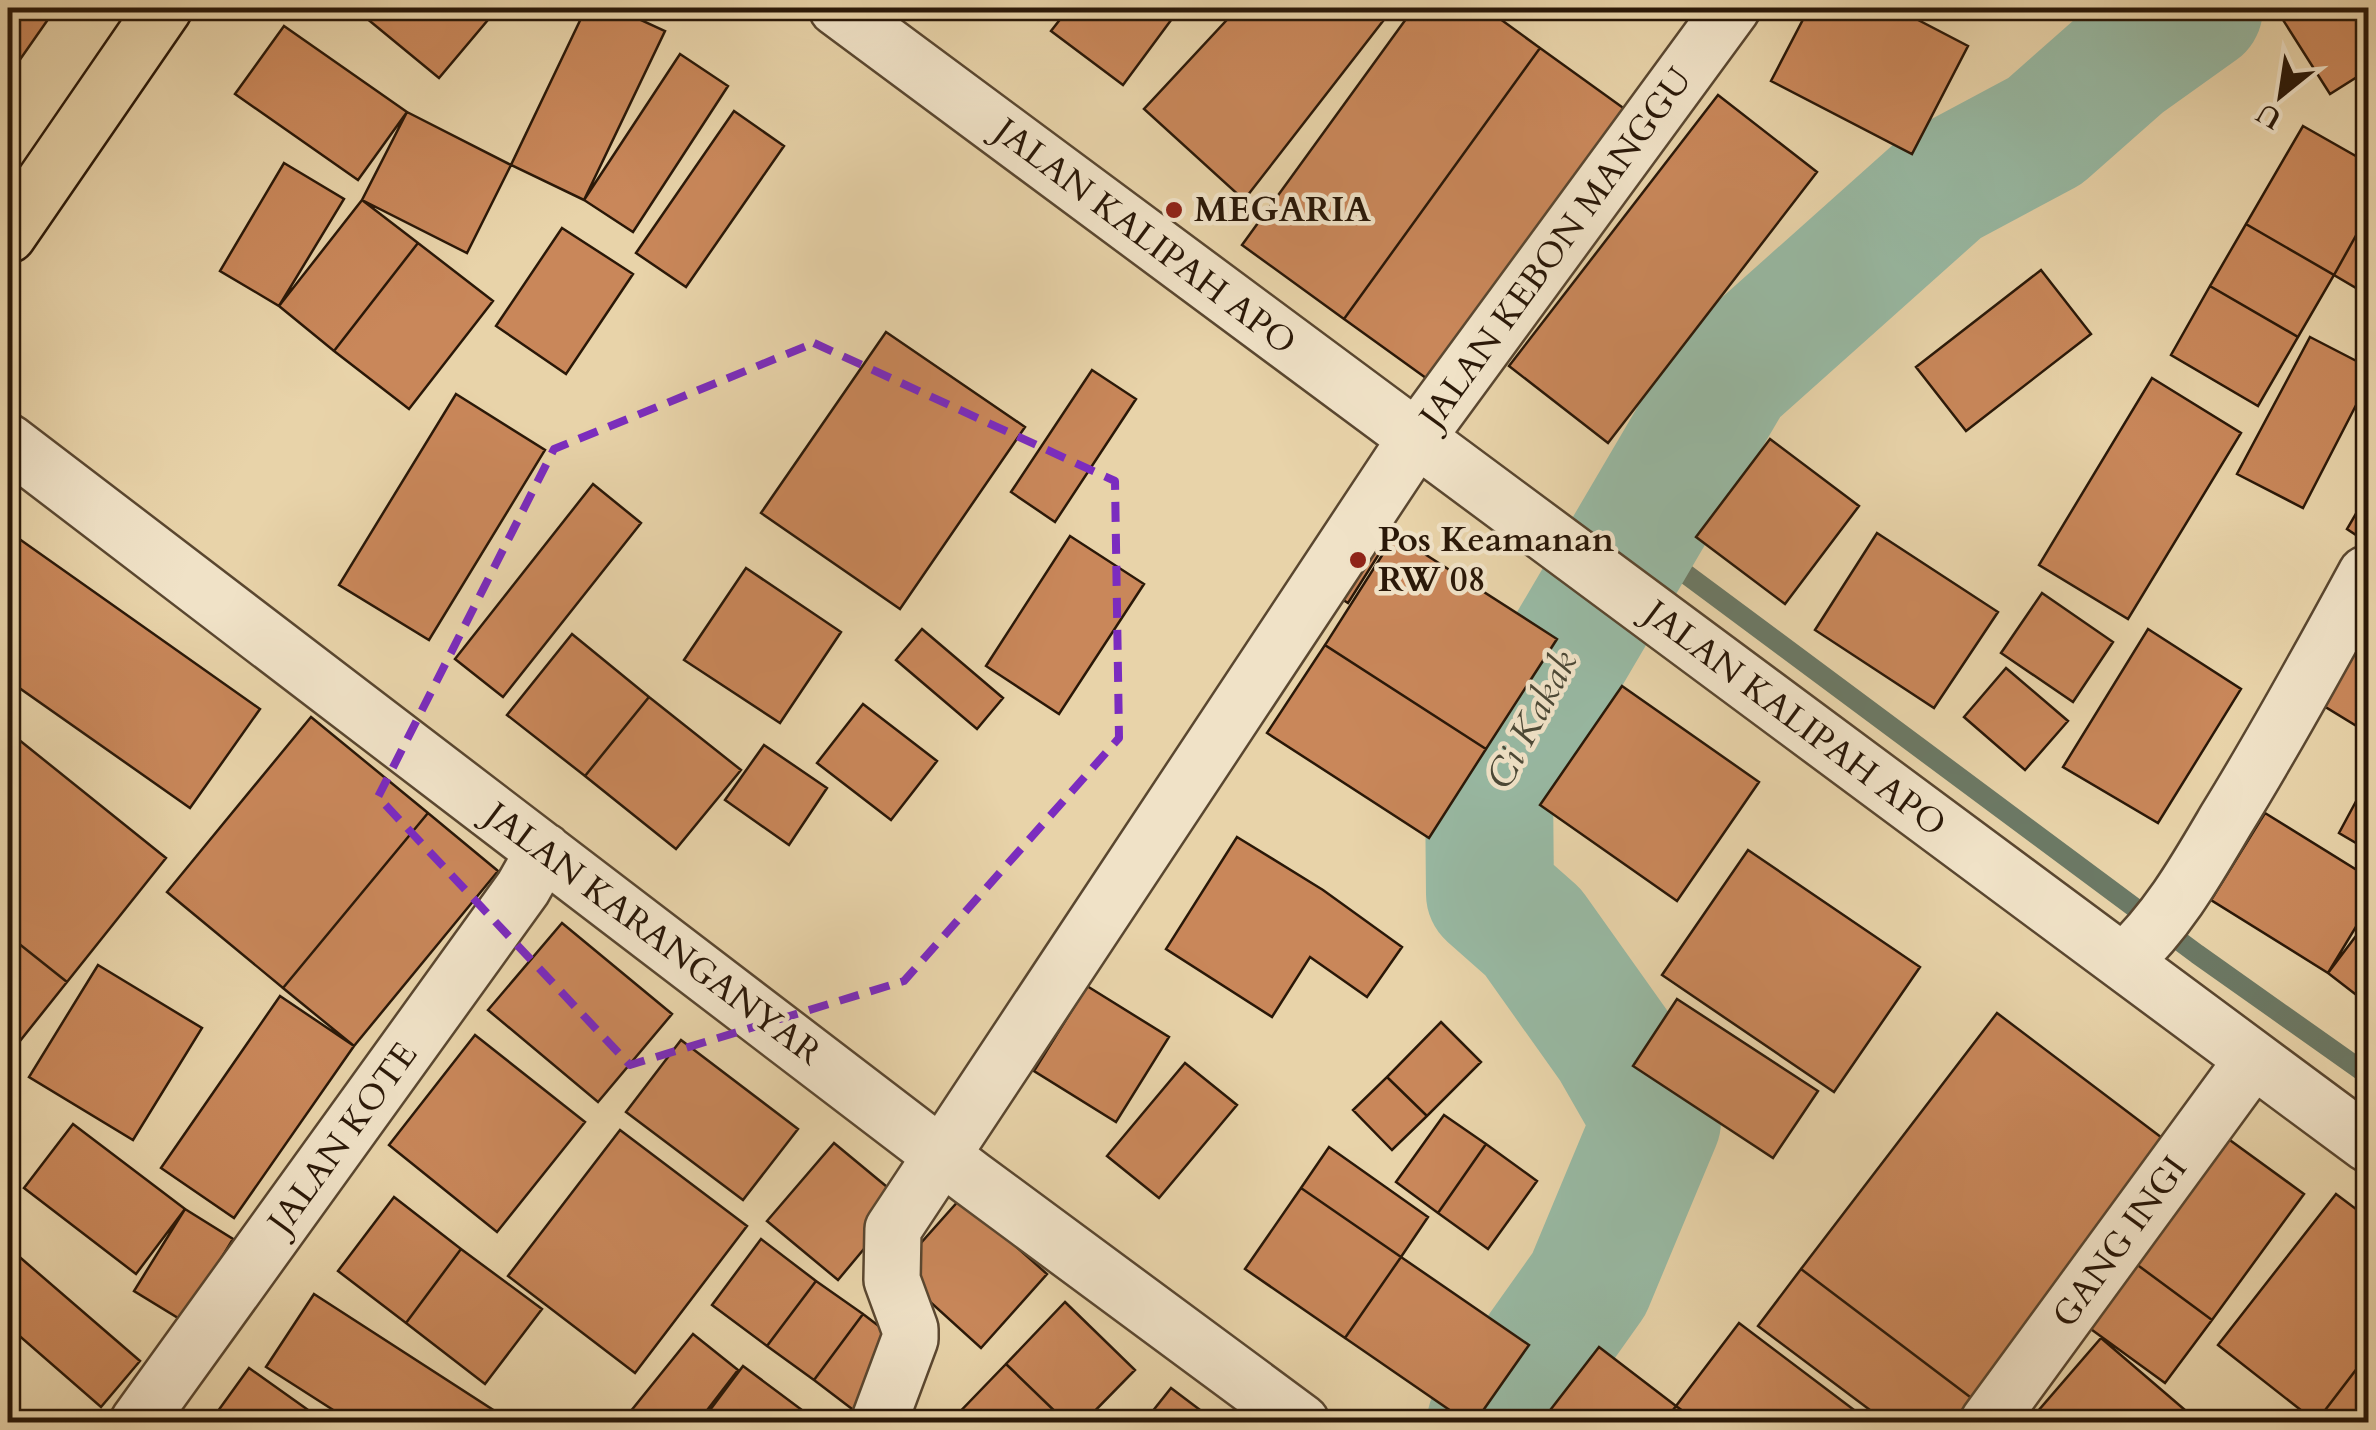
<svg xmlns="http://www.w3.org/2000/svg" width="2376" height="1430" font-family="Cardo,serif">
	<rect width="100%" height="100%" fill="#e8d3a9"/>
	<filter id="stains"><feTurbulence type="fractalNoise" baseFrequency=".002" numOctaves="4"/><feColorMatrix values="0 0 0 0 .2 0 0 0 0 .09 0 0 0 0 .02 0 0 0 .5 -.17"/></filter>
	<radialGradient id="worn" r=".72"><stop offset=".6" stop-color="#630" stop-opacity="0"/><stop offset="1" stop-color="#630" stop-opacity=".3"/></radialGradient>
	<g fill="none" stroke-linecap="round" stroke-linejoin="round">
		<path stroke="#6c7965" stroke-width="20" d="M 1636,537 L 2197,954 L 2368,1075"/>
		<path stroke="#98b9a3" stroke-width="128" d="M 1491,1422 L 1589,1284 L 1657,1121 L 1614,1046 L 1533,932 L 1490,894 L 1489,786 L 1730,376 L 1944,185 L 2045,131 L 2122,63 L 2199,8"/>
	</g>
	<path fill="#c9875a" stroke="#2a1808" stroke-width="2.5" d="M 8,8 L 56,8 L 12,71 L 8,68 Z
		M 354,8 L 498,8 L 439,78 Z
		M 586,8 L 615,8 L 665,31 L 584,200 L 511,165 Z
		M 1069,8 L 1180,8 L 1123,85 L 1051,31 Z
		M 1238,8 L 1365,8 L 1383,21 L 1244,200 L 1144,109 Z
		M 1414,8 L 1485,8 L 1540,48 L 1344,319 L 1242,245 Z
		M 1809,8 L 1895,8 L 1968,46 L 1912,154 L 1771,81 Z
		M 2286,8 L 2368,8 L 2368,70 L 2330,94 L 2278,12 Z
		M 284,26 L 407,112 L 358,180 L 235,94 Z
		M 1540,48 L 1640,120 L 1444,391 L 1344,319 Z
		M 680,54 L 728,86 L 633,232 L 584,200 Z
		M 1718,95 L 1817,172 L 1608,443 L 1509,366 Z
		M 734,111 L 784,146 L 686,287 L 636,253 Z
		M 407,112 L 511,165 L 467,253 L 362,200 Z
		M 2303,126 L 2368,163 L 2368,214 L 2334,275 L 2246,224 Z
		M 284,163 L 344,199 L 279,306 L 220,271 Z
		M 362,200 L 418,243 L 334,351 L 279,306 Z
		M 2368,214 L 2368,295 L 2334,275 Z
		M 2246,224 L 2334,275 L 2298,337 L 2210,286 Z
		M 562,228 L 633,274 L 566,374 L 496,326 Z
		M 418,243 L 493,301 L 409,409 L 334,351 Z
		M 2041,270 L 2091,334 L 1966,431 L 1916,367 Z
		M 2210,286 L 2298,337 L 2258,406 L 2171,355 Z
		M 886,332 L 1025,427 L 900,609 L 761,513 Z
		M 2310,337 L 2368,367 L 2368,382 L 2303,508 L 2237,474 Z
		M 1092,370 L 1136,399 L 1055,522 L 1011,492 Z
		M 2152,378 L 2241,433 L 2128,619 L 2039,565 Z
		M 456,394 L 545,450 L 429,640 L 339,585 Z
		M 1770,439 L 1859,506 L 1785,604 L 1696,537 Z
		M 593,484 L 641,523 L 503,697 L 455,659 Z
		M 2368,493 L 2368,543 L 2347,529 Z
		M 1369,517 L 1393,532 L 1348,603 L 1323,587 Z
		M 8,531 L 260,709 L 190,808 L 8,680 Z
		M 1877,533 L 1998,612 L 1934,708 L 1815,630 Z
		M 1395,535 L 1557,639 L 1486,749 L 1325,645 Z
		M 1070,536 L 1144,584 L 1059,714 L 986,666 Z
		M 746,568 L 841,632 L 780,723 L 684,660 Z
		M 2042,593 L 2113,642 L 2073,702 L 2001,653 Z
		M 922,629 L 1003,698 L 977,729 L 896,660 Z
		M 2148,629 L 2241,689 L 2158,823 L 2063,767 Z
		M 2364,631 L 2368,634 L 2368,733 L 2319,703 Z
		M 572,634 L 649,697 L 585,776 L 507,715 Z
		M 1325,645 L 1486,749 L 1429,838 L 1267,733 Z
		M 2006,668 L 2068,721 L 2025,770 L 1964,717 Z
		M 1622,686 L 1759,782 L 1677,901 L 1540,805 Z
		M 649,697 L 741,770 L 676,849 L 585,776 Z
		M 863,704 L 937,761 L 891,820 L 817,763 Z
		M 311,717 L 428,813 L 283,988 L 167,892 Z
		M 8,731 L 166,858 L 67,982 L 8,935 Z
		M 764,745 L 827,788 L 789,845 L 725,800 Z
		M 2368,779 L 2368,850 L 2339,833 Z
		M 428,813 L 498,871 L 354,1046 L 283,988 Z
		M 2265,813 L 2368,877 L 2368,907 L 2328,973 L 2211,900 Z
		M 1237,837 L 1323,890 L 1402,947 L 1367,997 L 1310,957 L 1272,1017 L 1166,949 Z
		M 1748,850 L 1920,967 L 1834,1092 L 1662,975 Z
		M 2368,920 L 2368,1004 L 2328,973 Z
		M 562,923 L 672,1014 L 598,1102 L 488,1010 Z
		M 8,935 L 67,982 L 8,1056 Z
		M 98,965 L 202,1028 L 133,1140 L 29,1077 Z
		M 1087,986 L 1169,1037 L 1116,1122 L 1034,1071 Z
		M 280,996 L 354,1046 L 234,1218 L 161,1168 Z
		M 1677,999 L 1818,1091 L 1773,1158 L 1633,1066 Z
		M 1997,1013 L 2178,1150 L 1982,1406 L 1801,1269 Z
		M 1441,1022 L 1481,1062 L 1427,1116 L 1387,1077 Z
		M 475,1035 L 585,1122 L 497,1232 L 389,1145 Z
		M 681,1040 L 798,1129 L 743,1200 L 626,1112 Z
		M 1185,1063 L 1237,1105 L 1159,1198 L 1107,1156 Z
		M 1387,1077 L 1427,1116 L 1392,1150 L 1353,1110 Z
		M 1444,1115 L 1486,1144 L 1438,1213 L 1396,1182 Z
		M 73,1124 L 185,1209 L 136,1274 L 24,1188 Z
		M 620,1130 L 747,1226 L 635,1373 L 508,1276 Z
		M 2216,1130 L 2304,1194 L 2212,1320 L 2124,1255 Z
		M 834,1143 L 904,1201 L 838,1280 L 767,1221 Z
		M 1486,1144 L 1537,1181 L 1488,1249 L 1438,1213 Z
		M 1329,1147 L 1428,1217 L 1401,1257 L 1301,1188 Z
		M 1301,1188 L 1401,1257 L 1345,1338 L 1245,1269 Z
		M 2336,1194 L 2368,1218 L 2368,1354 L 2316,1422 L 2218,1345 Z
		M 394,1197 L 461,1249 L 406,1323 L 338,1271 Z
		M 961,1198 L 1047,1274 L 981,1348 L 896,1271 Z
		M 185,1209 L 233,1239 L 183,1321 L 134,1291 Z
		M 761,1239 L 816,1281 L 767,1346 L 712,1305 Z
		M 8,1247 L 140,1361 L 101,1407 L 8,1326 Z
		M 461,1249 L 542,1309 L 485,1384 L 406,1323 Z
		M 2124,1255 L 2212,1320 L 2165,1383 L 2077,1319 Z
		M 1401,1257 L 1529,1345 L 1475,1422 L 1467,1422 L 1345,1338 Z
		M 1801,1269 L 1982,1406 L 1970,1422 L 1886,1422 L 1758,1326 Z
		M 816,1281 L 863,1314 L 814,1380 L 767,1346 Z
		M 314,1294 L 512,1422 L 352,1422 L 266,1367 Z
		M 1065,1302 L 1135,1370 L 1084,1422 L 1066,1422 L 1006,1364 Z
		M 863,1314 L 905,1346 L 856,1412 L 814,1380 Z
		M 1739,1323 L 1870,1422 L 1698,1422 L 1676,1406 Z
		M 693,1334 L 738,1370 L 698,1422 L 622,1422 Z
		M 2101,1338 L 2199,1422 L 2038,1422 L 2032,1418 Z
		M 1599,1347 L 1676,1406 L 1664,1422 L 1541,1422 Z
		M 2368,1354 L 2368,1422 L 2316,1422 Z
		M 1006,1364 L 1066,1422 L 950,1422 Z
		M 743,1366 L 818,1422 L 701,1422 Z
		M 249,1368 L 325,1422 L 210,1422 Z
		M 1171,1388 L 1216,1422 L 1144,1422 Z
		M 1676,1406 L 1698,1422 L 1664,1422 Z"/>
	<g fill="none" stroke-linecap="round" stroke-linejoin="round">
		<defs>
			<path id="minor" d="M 837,8 L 2368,1144
				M 8,442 L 971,1178 L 1301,1422
				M 2123,962 C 2167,922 2196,871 2226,820 C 2276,739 2321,657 2366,574
				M 138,1422 L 523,888 L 544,851
				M 879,1422 L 910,1339 L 910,1329 L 892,1280 L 893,1229 L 1416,439 L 1732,8
				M 1988,1422 L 2252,1061"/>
			<path id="major" d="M 8,235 L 164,8"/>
		</defs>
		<use href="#minor" stroke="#5a4730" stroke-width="60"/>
		<use href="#major" stroke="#2a1808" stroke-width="60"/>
		<use href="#minor" stroke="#f0e2c7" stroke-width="55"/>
		<use href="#major" stroke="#e8d3a9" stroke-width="55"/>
	</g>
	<path fill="none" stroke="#7b2cbf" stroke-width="8" stroke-dasharray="20 12" stroke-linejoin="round" d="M 814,343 L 1115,481 L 1119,738 L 904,981 L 630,1065 L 378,797 L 554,449 Z"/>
	<g fill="#8f2418" stroke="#f0e2c7" stroke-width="4">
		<circle cx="1174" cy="210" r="10"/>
		<circle cx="1358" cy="560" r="10"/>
	</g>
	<g text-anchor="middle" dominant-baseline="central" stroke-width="9" stroke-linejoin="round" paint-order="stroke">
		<g font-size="35" font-weight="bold" fill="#2a1808" stroke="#f0e2c7" text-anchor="start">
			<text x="1194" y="210">MEGARIA</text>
			<text x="1378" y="540">Pos Keamanan<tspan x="1378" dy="40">RW 08</tspan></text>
		</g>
		<g font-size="35" fill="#2a1808" stroke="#f0e2c7">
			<text transform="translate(1145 237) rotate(37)">JALAN KALIPAH APO</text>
			<text transform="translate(1556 248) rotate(-54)">JALAN KEBON MANGGU</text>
			<text transform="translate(1795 719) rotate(37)">JALAN KALIPAH APO</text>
			<text transform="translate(653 934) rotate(37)">JALAN KARANGANYAR</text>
			<text transform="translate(343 1138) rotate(-54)">JALAN KOTE</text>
			<text transform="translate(2120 1242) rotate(-54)">GANG INGI</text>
		</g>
		<g font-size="38" font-style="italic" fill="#4b4836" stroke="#f0e2c7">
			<text transform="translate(1532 720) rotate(-62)">Ci Kakak</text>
		</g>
	</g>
	<rect width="2376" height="1430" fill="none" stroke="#e8d3a9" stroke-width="40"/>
	<rect x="10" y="10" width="2356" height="1410" fill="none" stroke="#2a1808" stroke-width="5"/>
	<rect x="20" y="20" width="2336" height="1390" fill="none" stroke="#2a1808" stroke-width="2.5"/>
	<g transform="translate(2281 95) rotate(210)" stroke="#f0e2c7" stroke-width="8" paint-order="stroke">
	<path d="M0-8L18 38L0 25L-18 38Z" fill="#2a1808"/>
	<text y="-15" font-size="28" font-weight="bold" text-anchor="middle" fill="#2a1808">U</text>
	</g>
	<rect width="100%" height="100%" filter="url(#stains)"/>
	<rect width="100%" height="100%" fill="url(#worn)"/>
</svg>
